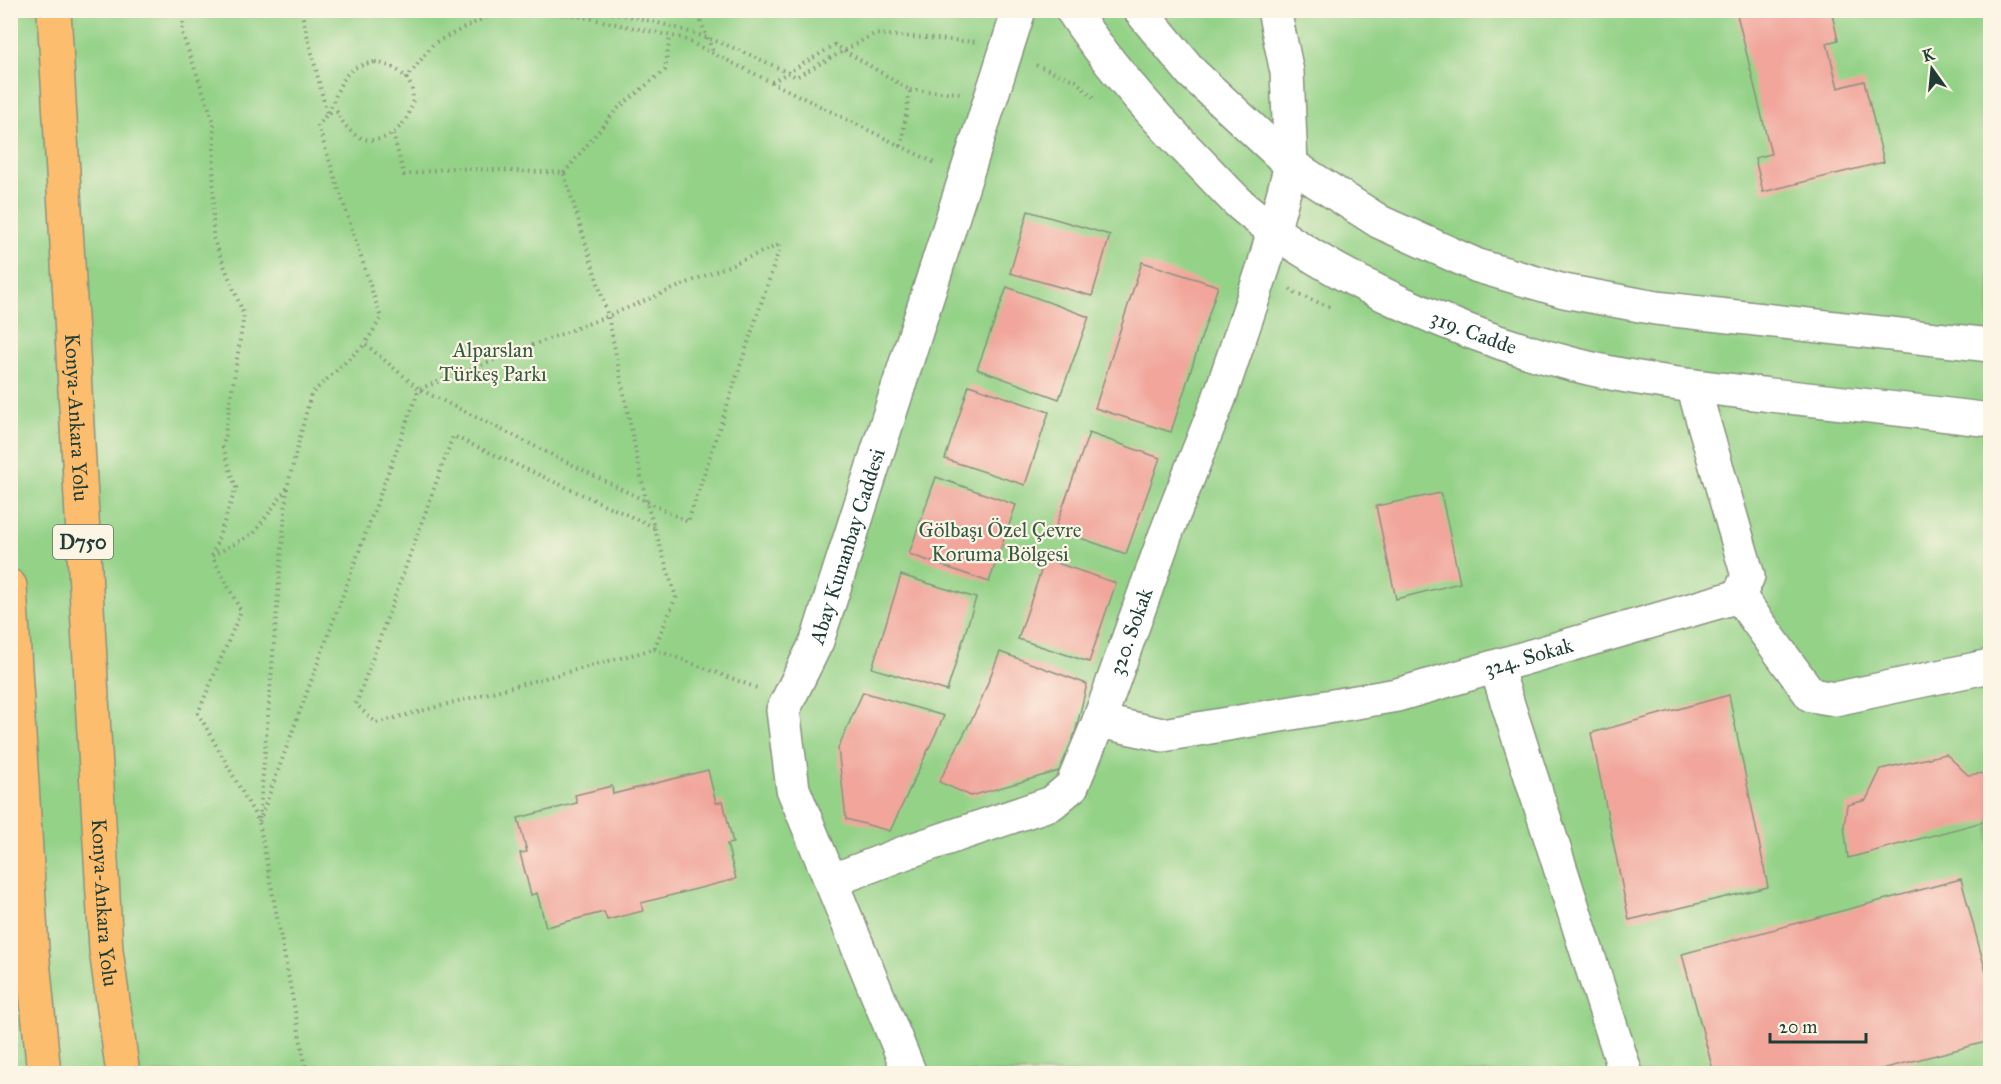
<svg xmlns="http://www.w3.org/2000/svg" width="2001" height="1084" font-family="'IM FELL Great Primer',serif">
	<rect width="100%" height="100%" fill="#fcf5e5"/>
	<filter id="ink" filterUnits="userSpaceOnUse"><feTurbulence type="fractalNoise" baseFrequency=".0167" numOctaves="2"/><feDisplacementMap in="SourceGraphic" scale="12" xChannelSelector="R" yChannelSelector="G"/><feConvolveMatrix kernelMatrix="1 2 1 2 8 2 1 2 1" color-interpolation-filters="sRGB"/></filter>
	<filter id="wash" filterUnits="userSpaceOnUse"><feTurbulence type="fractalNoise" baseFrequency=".008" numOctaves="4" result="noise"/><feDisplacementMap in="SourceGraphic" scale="24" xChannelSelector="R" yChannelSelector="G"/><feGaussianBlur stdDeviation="1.35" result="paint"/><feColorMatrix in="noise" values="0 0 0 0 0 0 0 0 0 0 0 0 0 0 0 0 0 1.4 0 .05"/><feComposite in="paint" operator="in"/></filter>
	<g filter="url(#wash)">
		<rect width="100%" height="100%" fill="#f2e6c9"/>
		<path fill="#94d288" stroke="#5a885e" stroke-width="1.5" d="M 10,11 L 1990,11 L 1990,1073 L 11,1073 Z"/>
		<g id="blocks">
			<path fill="#f1a59b" d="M 1736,10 L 1831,10 L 1838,40 L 1827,43 L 1838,88 L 1864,81 L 1884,162 L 1763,192 L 1755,158 L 1771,154 Z
				M 1028,211 L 1110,235 L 1092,296 L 1010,273 Z
				M 1142,262 L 1218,286 L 1171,432 L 1095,408 Z
				M 1007,287 L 1089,317 L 1059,399 L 977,369 Z
				M 969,385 L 1049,412 L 1025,485 L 945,459 Z
				M 1089,433 L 1160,458 L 1126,554 L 1055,529 Z
				M 936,477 L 1016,505 L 989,582 L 909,554 Z
				M 1441,493 L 1460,583 L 1396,599 L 1376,506 Z
				M 1045,559 L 1116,583 L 1089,662 L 1018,639 Z
				M 901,575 L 976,598 L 947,691 L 872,668 Z
				M 1000,652 L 1087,684 L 1074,738 L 1059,771 L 971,796 L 939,782 L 979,705 Z
				M 863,692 L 944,716 L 890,831 L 846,819 L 838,748 Z
				M 1729,695 L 1768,887 L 1629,920 L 1591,733 Z
				M 1946,754 L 1968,775 L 1985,773 L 1990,776 L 1990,820 L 1848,858 L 1844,826 L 1847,805 L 1866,800 L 1881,769 Z
				M 708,770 L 716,803 L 723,801 L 733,843 L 727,844 L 736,879 L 641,903 L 643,911 L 607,920 L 604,912 L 546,927 L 537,893 L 531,895 L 520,853 L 527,852 L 518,818 L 577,803 L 575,795 L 612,786 L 613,794 Z
				M 1961,879 L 1990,987 L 1990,1041 L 1863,1074 L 1714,1074 L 1682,954 Z"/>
		</g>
	</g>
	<g filter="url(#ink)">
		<use href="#blocks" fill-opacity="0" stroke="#88927e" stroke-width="1.5"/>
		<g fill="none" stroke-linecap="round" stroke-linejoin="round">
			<defs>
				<g id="minor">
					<path id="s1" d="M 1072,10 C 1108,65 1151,113 1197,160 C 1212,175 1226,191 1241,205 C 1325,277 1466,337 1572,364 C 1636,381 1704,387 1770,395 C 1844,403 1917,411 1990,420"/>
					<path d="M 1140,10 L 1192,73 L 1291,165 L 1380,222 L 1478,266 L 1564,291 L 1656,308 L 1990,345"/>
					<path d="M 1739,596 L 1811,695 L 1835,699 L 1990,666"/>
					<path d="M 1496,667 L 1626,1074"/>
					<path id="s2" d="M 1099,721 L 1163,735 L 1397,695 L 1739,596 L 1748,576 L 1693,386"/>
					<path id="s3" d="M 831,881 L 909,851 L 1052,803 L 1072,786 L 1099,721 L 1165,536 L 1219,399 L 1264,266 L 1291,165 L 1287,72 L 1274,10"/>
					<path id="s4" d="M 910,1074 L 793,789 L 783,710 L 817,641 L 1019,10"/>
				</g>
				<g id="highway">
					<path id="s5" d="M 54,10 L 106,950 L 123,1074"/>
					<path d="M 10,586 L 32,950 L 44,1074"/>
				</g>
			</defs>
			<use href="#minor" stroke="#88927e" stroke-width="36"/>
			<use href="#highway" stroke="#88927e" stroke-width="36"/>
			<path stroke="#88927e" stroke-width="4" stroke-dasharray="1.5 4.5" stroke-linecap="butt" d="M 185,10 L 182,33 L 214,122 L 213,238 L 244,315 L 223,447 L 236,488 L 212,556 L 241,611 L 198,713 L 259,822 L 419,389 L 608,316 L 781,244 L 688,522 L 419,389 L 365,344 L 381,318 L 318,126 L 327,114 L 301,10
				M 550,10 L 682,38 L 937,164
				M 588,10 C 661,18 731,43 796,77 L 874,34 L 976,42
				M 696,10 L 714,54
				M 375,62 C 463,79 375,191 337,112 L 327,114 C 342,88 338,67 375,62 Z
				M 1036,65 L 1076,81 L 1093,98
				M 406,79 L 434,43 L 500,10
				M 772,82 L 835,45 L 910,90 L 901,146
				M 910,90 L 960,93
				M 393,134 L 404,175 L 450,168 L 564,173 L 608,316 L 646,501 L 676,597 L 654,649 L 376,723 L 356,704 L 453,436 L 654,527
				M 564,173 L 616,110 L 665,70 L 670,36
				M 1290,289 L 1296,294 L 1333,308
				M 287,488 L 259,822 L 307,1074
				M 212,556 L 254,533 L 287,488 L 311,394 L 365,344
				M 654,649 L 757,688"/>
			<use href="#minor" stroke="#fff" stroke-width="33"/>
			<use href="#highway" stroke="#fcbd6e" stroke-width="33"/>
		</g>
	</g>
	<g text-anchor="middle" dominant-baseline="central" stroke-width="4.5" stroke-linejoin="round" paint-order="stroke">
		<rect fill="#fcf5e5" stroke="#617469" stroke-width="1.5" x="53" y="525" width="60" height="34" rx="4.5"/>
		<g font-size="20" font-weight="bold" fill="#1f3d34">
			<text x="83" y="542">D750</text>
		</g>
		<g font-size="21" fill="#1f3d34" stroke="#fcf5e5">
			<text stroke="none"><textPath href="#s1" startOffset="525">319. Cadde</textPath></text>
			<text stroke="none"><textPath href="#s5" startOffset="408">Konya-Ankara Yolu</textPath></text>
			<text stroke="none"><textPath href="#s4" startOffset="564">Abay Kunanbay Caddesi</textPath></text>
			<text stroke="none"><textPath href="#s3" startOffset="426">320. Sokak</textPath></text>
			<text stroke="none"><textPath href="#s2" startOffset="440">324. Sokak</textPath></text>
			<text stroke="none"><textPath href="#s5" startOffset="894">Konya-Ankara Yolu</textPath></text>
		</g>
		<g font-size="21" fill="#365b45" stroke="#fcf5e5">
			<text x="493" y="350">Alparslan<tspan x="493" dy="24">Türkeş Parkı</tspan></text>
			<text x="1000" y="530">Gölbaşı Özel Çevre<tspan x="1000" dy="24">Koruma Bölgesi</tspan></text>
		</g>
	</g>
	<rect width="2001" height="1084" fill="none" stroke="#fcf5e5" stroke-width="36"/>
	<g transform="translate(1932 69) rotate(345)" stroke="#fcf5e5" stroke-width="4.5" paint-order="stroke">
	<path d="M0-4.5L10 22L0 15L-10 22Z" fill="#1f3d34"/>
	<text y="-9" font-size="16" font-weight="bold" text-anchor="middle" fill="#1f3d34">K</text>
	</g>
	<path d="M1770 1033v9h96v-9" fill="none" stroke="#1f3d34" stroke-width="3"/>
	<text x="1779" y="1033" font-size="18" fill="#1f3d34" stroke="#fcf5e5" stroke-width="4.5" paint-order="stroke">20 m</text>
</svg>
